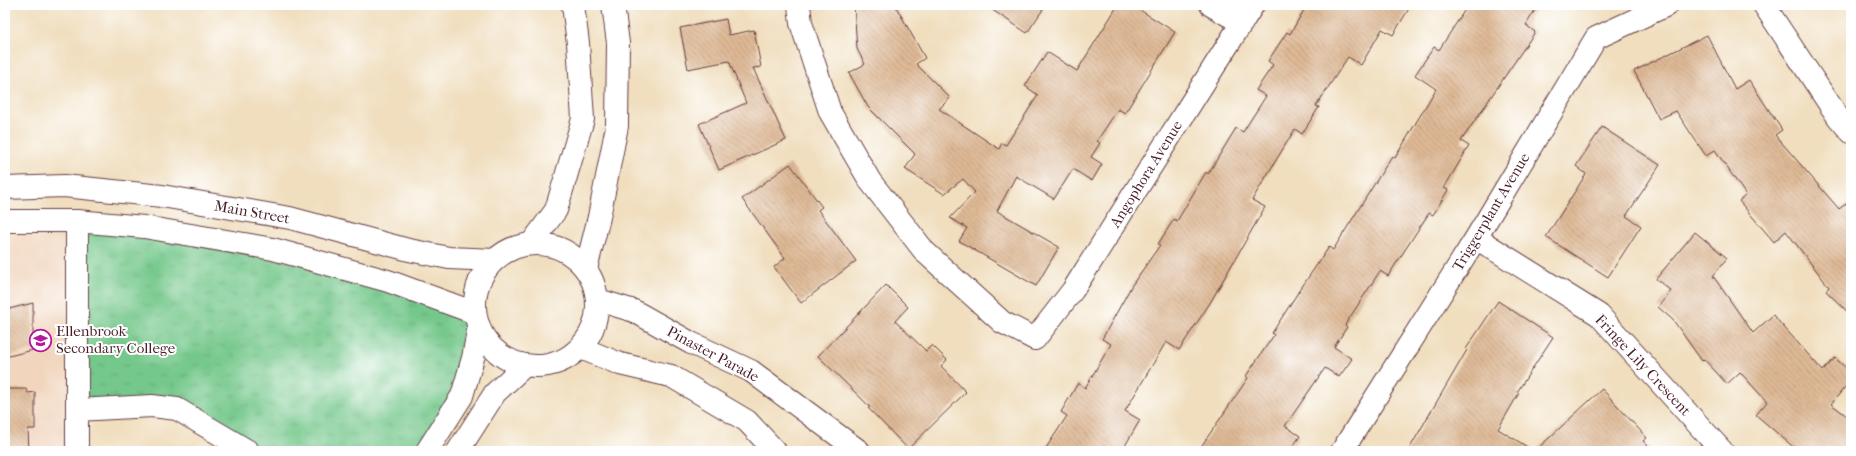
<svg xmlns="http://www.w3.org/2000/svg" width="1856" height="456" font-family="'IM FELL French Canon',serif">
	<defs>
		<pattern id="park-tufts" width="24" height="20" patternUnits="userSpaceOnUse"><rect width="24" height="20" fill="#75c88b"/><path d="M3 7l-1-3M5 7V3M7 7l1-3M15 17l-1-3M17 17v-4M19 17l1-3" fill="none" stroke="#67ab78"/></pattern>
		<pattern id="building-back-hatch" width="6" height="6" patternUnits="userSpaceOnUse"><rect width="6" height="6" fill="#deb995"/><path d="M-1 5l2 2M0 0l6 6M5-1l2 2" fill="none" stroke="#b6967a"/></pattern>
	</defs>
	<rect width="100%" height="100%" fill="#fff"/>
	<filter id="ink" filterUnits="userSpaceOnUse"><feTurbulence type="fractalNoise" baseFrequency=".025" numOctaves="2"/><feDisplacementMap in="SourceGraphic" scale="8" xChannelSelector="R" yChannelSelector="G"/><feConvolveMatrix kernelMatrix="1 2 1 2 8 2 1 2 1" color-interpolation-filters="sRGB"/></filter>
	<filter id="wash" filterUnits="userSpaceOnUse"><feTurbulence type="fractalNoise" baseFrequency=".012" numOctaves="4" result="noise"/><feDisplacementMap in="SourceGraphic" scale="16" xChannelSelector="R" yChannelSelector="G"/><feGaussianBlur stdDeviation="0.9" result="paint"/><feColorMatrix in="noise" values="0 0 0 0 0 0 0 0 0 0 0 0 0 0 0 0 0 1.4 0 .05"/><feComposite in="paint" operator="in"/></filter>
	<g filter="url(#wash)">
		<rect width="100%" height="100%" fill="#f0debe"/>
		<path fill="#f1d5bd" d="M 5,212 L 77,221 L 77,451 L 5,451 Z"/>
		<path fill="url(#park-tufts)" stroke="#60745b" d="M 77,221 L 388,281 L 479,326 L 427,451 L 248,451 L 190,415 L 77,410 Z"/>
		<g id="blocks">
			<path fill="url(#building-back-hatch)" d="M 854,5 L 895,5 L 925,58 L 916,64 L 950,98 L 939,109 L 999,149 L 1002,143 L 1006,145 L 1038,95 L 1025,86 L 1047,52 L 1077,71 L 1118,5 L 1132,5 L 1175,32 L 1125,113 L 1118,109 L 1097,141 L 1100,143 L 1091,157 L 1102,164 L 1092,181 L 1073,169 L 1054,199 L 1016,176 L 997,211 L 1059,247 L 1036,286 L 959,241 L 967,228 L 950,218 L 975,192 L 963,179 L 944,194 L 905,169 L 915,154 L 868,107 L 849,73 L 865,64 L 857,49 Z
				M 985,5 L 1046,5 L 1027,33 Z
				M 1307,5 L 1411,5 L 1393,35 L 1382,29 L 1361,65 L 1348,57 L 1316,106 L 1319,107 L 1302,134 L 1295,129 L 1252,200 L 1265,207 L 1210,303 L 1179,350 L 1166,342 L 1125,411 L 1140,420 L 1122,451 L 1044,451 L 1067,416 L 1061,412 L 1078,383 L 1085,388 L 1111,344 L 1102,339 L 1132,285 L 1160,245 L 1158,244 L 1174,219 L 1177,221 L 1206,172 L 1208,174 L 1236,128 L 1243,132 L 1266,96 L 1256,90 L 1273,65 L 1268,61 L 1287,32 L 1290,34 Z
				M 1468,5 L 1538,5 L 1526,25 L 1535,32 L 1461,141 L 1469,146 L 1444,188 L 1448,190 L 1433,215 L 1429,213 L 1388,276 L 1380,271 L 1345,325 L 1347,327 L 1334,347 L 1352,359 L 1339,377 L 1325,368 L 1285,426 L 1300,436 L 1290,451 L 1198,451 L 1248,378 L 1246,376 L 1274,335 L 1272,333 L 1297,294 L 1329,247 L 1333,250 L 1392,156 L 1395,158 L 1436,89 L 1415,75 L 1434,47 L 1439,50 Z
				M 726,19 L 729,35 L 754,30 L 761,67 L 753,68 L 786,140 L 719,170 L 699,124 L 746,103 L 729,61 L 688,69 L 680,28 Z
				M 1707,35 L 1735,89 L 1749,80 L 1782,130 L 1775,135 L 1839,209 L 1851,200 L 1851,315 L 1826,291 L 1829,287 L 1786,231 L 1774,242 L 1739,201 L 1746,195 L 1715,150 L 1706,156 L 1676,111 L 1659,119 L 1634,71 Z
				M 1602,127 L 1660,165 L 1626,216 L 1641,226 L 1608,277 L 1546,237 L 1586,174 L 1576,166 Z
				M 790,164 L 822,207 L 818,210 L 856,261 L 801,303 L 774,267 L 785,258 L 742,199 Z
				M 1695,232 L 1727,258 L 1713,276 L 1753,333 L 1773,315 L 1823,371 L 1835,358 L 1851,372 L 1851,380 L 1831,404 L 1851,419 L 1851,451 L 1798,451 L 1756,415 L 1767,402 L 1740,372 L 1727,384 L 1704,359 L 1702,361 L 1673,320 L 1658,307 L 1671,291 L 1656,279 Z
				M 886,285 L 908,307 L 895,321 L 926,351 L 932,345 L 947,360 L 941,366 L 966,392 L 908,449 L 868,408 L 870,407 L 818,356 Z
				M 1498,301 L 1553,337 L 1517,392 L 1519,393 L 1498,429 L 1534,451 L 1408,451 L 1467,350 L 1466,349 Z
				M 33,303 L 33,350 L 5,357 L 5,310 Z
				M 5,389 L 26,389 L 28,393 L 35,392 L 35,429 L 28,429 L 29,451 L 5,451 Z
				M 1602,389 L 1647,438 L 1643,441 L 1653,451 L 1535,451 Z"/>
		</g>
	</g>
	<g filter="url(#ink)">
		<use href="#blocks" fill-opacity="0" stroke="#633c41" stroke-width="1"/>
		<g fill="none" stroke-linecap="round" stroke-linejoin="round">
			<defs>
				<path id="minor" d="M 799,5 L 801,23 L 830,112 L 870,181 L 925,252 L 1002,322 L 1035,339 L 1073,290 L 1253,5
					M 1211,5 L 1242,23
					M 1764,5 L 1838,117 L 1851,132
					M 1476,238 L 1599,315 L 1722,451
					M 77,410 L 152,406 L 177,409 L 248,451
					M 77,451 L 77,221
					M 427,451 L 462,396 L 473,358 L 479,326
					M 458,451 L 495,393 L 524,366
					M 1342,451 L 1476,238 L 1596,38 L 1667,5"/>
				<path id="tertiary" d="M 531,244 L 556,210 L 583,119 L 578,43 L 573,5
					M 586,269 L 599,217 L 617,126 L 618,43 L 613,5"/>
				<path id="secondary" d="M 5,188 L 64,186 L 162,196 L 290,218 L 409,250 L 449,258 L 495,260
					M 5,221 L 77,221 L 144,227 L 273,249 L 388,281 L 475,313
					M475 305a61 61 0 1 1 122 0a61 61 0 1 1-122 0Z
					M 598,300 L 634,311 L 691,343 L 751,371 L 859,451
					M 581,348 L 620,364 L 671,376 L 747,421 L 775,451"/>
			</defs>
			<use href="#minor" stroke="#633c41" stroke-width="24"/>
			<use href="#tertiary" stroke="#633c41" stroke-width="24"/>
			<use href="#secondary" stroke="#633c41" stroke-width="24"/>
			<use href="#minor" stroke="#fff" stroke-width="22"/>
			<use href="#tertiary" stroke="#fff" stroke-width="22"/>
			<use href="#secondary" stroke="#fff" stroke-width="22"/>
		</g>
	</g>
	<defs>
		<symbol id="school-ring" viewBox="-11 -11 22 22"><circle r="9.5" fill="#fff" stroke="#b5179e" stroke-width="1.5"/><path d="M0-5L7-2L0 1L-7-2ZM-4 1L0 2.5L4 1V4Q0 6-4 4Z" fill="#b5179e"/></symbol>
	</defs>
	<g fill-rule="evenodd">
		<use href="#school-ring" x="28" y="328" width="25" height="25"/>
	</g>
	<g text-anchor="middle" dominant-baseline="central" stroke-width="4" stroke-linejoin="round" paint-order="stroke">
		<g font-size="15" fill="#4a1f2b" stroke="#fff">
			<text transform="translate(1146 174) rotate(-58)">Angophora Avenue</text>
			<text transform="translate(252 212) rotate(10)">Main Street</text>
			<text transform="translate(1491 212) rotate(-59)">Triggerplant Avenue</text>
			<text transform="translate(713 354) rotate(28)">Pinaster Parade</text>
			<text transform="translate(1643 365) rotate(47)">Fringe Lily Crescent</text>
		</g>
		<g font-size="15" fill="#4a1f2b" stroke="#fff" text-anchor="start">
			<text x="56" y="331">Ellenbrook<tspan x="56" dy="17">Secondary College</tspan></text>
		</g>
	</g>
	<rect width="1856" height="456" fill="none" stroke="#fff" stroke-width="20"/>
</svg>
